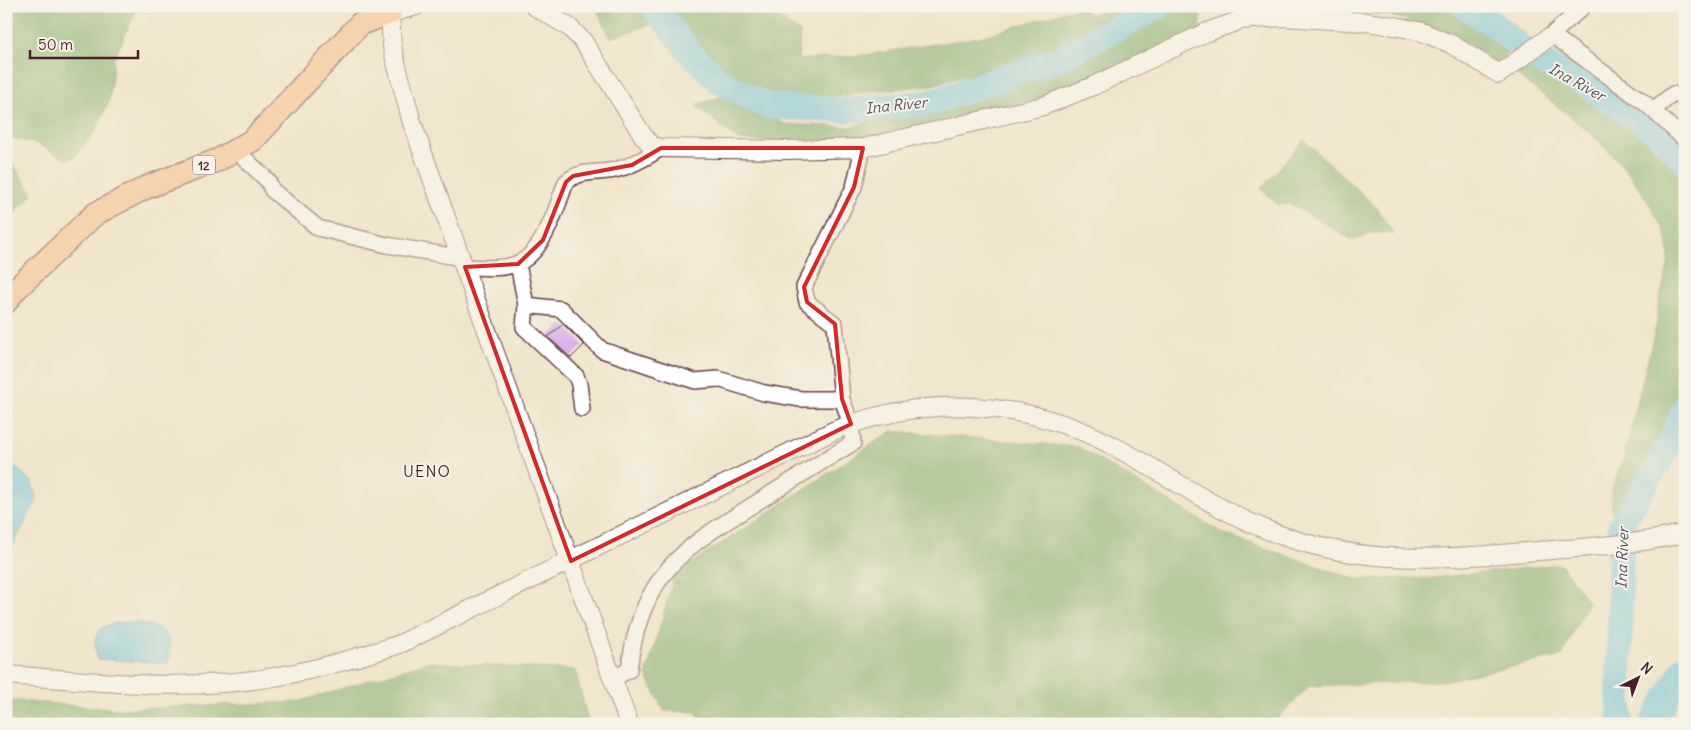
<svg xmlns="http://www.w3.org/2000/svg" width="1691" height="730" font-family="Delius,sans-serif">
	<rect width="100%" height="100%" fill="#f7f3e8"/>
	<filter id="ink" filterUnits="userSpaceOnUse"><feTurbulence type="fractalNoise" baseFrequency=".02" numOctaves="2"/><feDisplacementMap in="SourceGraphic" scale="10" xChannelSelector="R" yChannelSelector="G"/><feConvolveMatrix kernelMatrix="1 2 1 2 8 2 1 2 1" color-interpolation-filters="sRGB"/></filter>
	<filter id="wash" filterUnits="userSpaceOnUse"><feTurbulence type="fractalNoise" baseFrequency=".0096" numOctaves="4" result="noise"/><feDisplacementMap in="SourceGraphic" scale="20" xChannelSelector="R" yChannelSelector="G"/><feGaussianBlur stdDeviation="1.12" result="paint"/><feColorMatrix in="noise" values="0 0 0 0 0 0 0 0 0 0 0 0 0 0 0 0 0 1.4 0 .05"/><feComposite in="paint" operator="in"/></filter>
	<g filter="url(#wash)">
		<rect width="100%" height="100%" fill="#f1e6cc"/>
		<path fill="#71a967" stroke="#5e6449" d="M 6,6 L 138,6 L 114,59 L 109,102 L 96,130 L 77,155 L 67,160 L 38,144 L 6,137 Z
			M 595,6 L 763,6 L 800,33 L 798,60 L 865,55 L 980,37 L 1080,7 L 1091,15 L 1111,6 L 1140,6 L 1056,50 L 933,85 L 783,101 L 720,76 L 670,18 L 611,38 Z
			M 1181,6 L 1200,6 L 1201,29 L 1056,96 L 851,140 L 767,142 L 738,140 L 695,105 L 728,95 L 740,99 L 784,124 L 851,127 L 889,115 L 947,107 L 1070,64 Z
			M 1455,6 L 1506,43 L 1507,54 L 1498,64 L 1450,32 L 1388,15 L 1305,7 Z
			M 1528,64 L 1625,119 L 1685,180 L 1685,371 L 1677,402 L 1649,469 L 1615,520 L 1612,510 L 1611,492 L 1625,453 L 1657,322 C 1656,293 1672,275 1668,244 C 1667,234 1661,225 1656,216 C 1623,152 1570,116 1515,74 Z
			M 1304,140 L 1375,206 L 1394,234 L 1371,233 L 1361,238 L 1350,239 L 1295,206 L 1290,204 L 1278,205 L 1261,189 Z
			M 6,153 L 33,194 L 6,223 Z
			M 892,431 L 1078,447 L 1224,534 L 1355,579 L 1433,578 L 1561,564 L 1588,602 L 1562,656 L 1443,681 L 1310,686 L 1272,724 L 706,724 L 695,712 L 664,711 L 646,675 L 675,574 Z
			M 428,662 L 575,670 L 589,724 L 6,724 L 6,700 L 120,709 L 298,702 Z"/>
		<path fill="#68c4e6" stroke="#597288" d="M 6,459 L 31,481 L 37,500 L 6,558 Z
			M 131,622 C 160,626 175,629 168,663 L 97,659 C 90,626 103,624 131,622 Z"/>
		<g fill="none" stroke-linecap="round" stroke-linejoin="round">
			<path stroke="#68c4e6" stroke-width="26" d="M 653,6 L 690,53 L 720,82 L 766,106 L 842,110 L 929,103 L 1055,60 L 1159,6
				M 1465,6 L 1493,24 L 1536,59 L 1584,83 L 1661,135 L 1685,161
				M 1621,724 L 1619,693 L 1621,524 L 1668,448 L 1685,409
				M 1652,724 L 1685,666"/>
		</g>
		<g id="blocks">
			<path fill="#d6abeb" d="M 563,324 L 584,345 L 571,358 L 548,337 Z"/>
		</g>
	</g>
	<g filter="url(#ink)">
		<use href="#blocks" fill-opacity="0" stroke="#633d43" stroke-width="1"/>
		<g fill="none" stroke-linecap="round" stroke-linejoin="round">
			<defs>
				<path id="minor" d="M 1552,35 L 1645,103 L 1685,140
					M 1548,38 L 1584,6
					M 1653,110 L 1673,94 L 1685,97
					M 236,150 L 268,181 L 272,190 L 318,228 L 387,245 L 462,258
					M 518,264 L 526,305 L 524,327 L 576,376 L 579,384 L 582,409
					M 465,267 C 482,267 500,270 516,264 C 544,254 557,206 566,182 C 581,169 597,174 615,170 C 632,166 646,158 661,148
					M 526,305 L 561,309 L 602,350 L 695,381 L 718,379 L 764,393 L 801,399 L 842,399
					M 613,679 L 629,670 C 633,637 641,605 661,578 C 685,544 725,523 759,501 C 790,482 821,462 853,443 L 851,424 L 842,399 L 835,324 L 807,302 L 804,287 L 854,187 L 863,148"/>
				<path id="tertiary" d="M 416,6 L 390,13 L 392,47 L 412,123 L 629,724
					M 534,6 L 569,27 L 583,41 L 644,137 L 652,146 L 661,148 L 786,150 L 863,148 L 1043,106 L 1093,86 L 1207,32 L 1241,20 L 1282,17 L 1366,22 L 1395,26 L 1422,32 L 1451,44 L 1499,74 L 1548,38
					M 6,675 C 92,681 182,692 268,678 C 313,671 357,658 400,644 L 833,431 C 927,393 1029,400 1117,448 C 1173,478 1221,514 1283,536 C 1371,567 1448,558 1539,551 C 1587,547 1637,545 1685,533"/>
				<path id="primary" d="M 6,302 L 15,290 L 95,214 L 147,187 L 218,160 L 253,140 L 360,24 L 390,13 L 390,6"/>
			</defs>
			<use href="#minor" stroke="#633d43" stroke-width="18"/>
			<use href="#tertiary" stroke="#633d43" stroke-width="20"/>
			<use href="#primary" stroke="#633d43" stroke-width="25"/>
			<use href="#minor" stroke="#fff" stroke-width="15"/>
			<use href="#tertiary" stroke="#fff" stroke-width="18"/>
			<use href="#primary" stroke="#fabc8b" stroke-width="22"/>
		</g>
	</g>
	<path d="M0 0H1691V730H0ZM 661,148 L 863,148 L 854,187 L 804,287 L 807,302 L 835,324 L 842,399 L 851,424 L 571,561 L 465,267 L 518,264 L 543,240 L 566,182 L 573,176 L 632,165 Z" fill="#f1e6cc" fill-opacity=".55" fill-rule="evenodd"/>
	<path fill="none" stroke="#d62828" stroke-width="4" stroke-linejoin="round" d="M 661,148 L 863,148 L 854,187 L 804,287 L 807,302 L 835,324 L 842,399 L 851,424 L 571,561 L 465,267 L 518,264 L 543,240 L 566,182 L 573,176 L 632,165 Z"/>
	<g text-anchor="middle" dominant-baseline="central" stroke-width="4" stroke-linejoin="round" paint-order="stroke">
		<rect fill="#f7f3e8" stroke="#7e5f64" stroke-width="1" x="193" y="155.5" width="22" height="19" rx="4"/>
		<g font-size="12" font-weight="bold" fill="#4a1f2b">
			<text x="204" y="165">12</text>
		</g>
		<g font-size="15" font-style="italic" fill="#535163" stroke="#f7f3e8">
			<text transform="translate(1577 82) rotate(29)">Ina River</text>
			<text transform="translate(896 105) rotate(-6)">Ina River</text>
			<text transform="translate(1622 558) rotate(-88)">Ina River</text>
		</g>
		<g font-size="16" letter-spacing="1" fill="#4a1f2b" stroke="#f7f3e8">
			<text x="427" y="471">UENO</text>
		</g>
	</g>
	<rect width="1691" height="730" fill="none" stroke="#f7f3e8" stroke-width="25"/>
	<g transform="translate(1638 678) rotate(42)" stroke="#f7f3e8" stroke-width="4" paint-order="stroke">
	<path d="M0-4L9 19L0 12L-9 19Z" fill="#4a1f2b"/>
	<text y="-8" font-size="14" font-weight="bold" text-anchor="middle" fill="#4a1f2b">N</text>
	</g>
	<path d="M30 50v8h108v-8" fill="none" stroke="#4a1f2b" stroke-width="2.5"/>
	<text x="38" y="50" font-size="15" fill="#4a1f2b" stroke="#f7f3e8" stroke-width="4" paint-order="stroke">50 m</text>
</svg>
